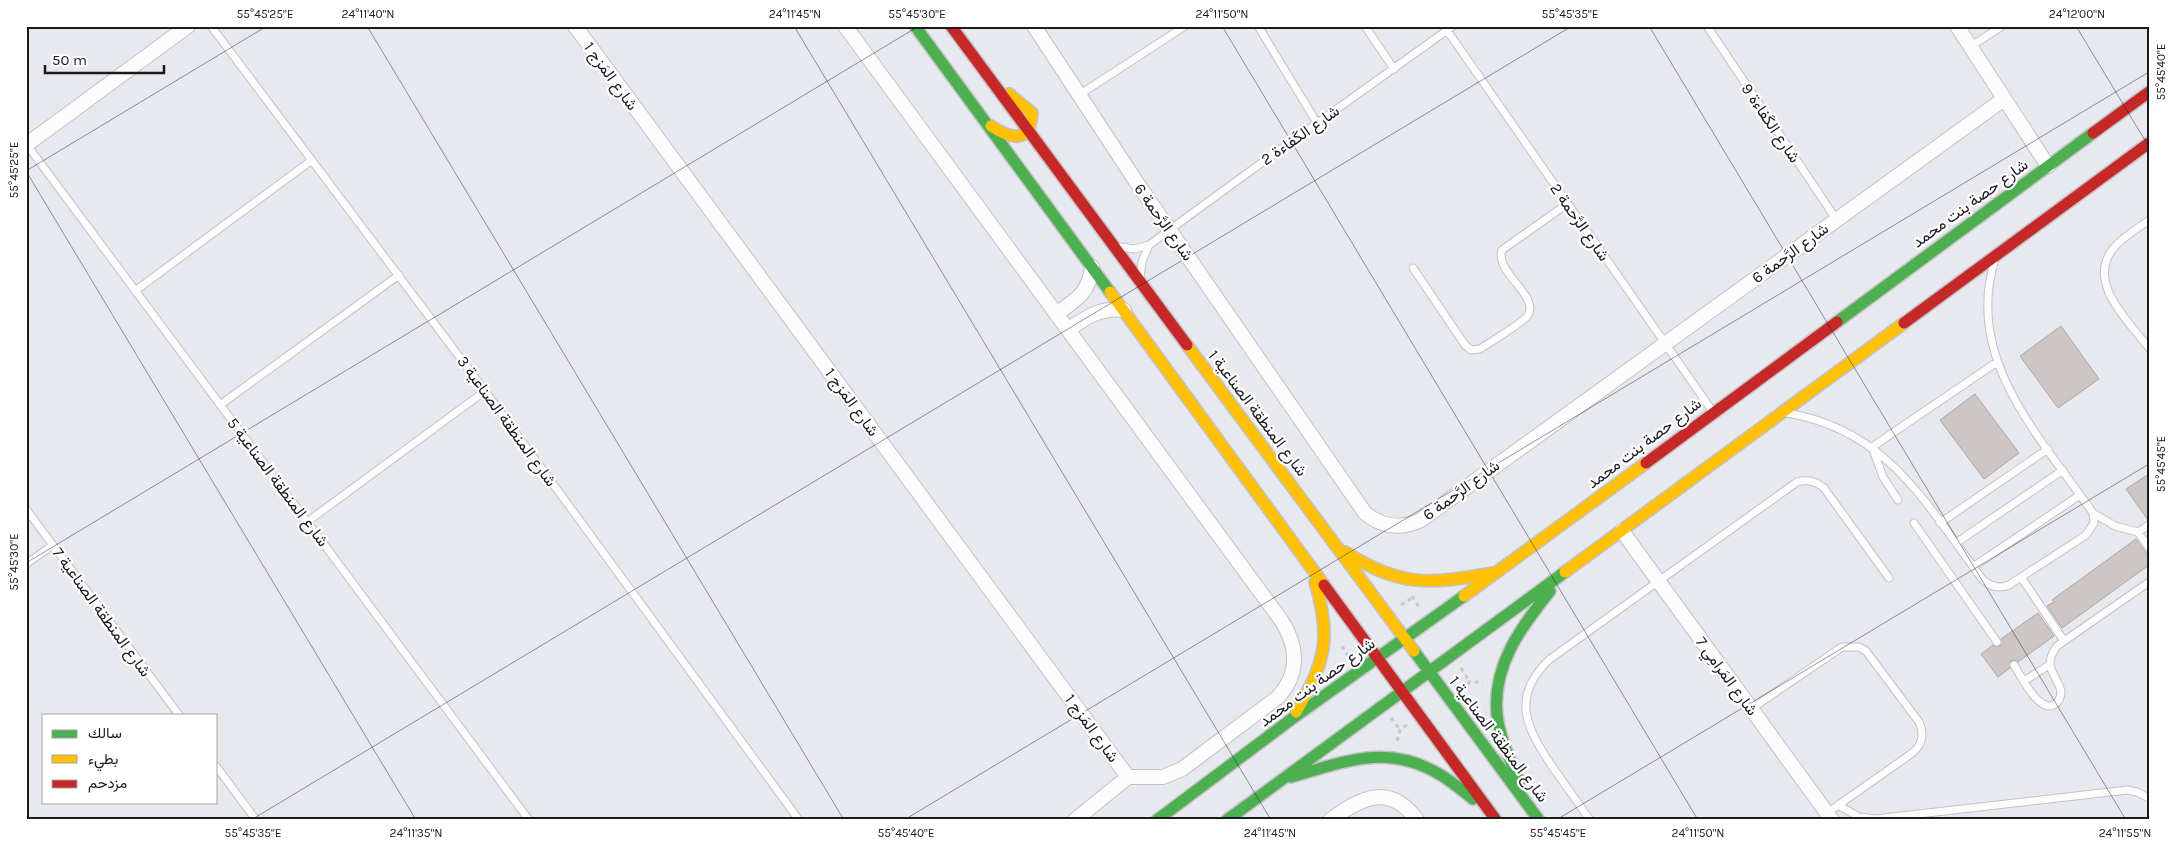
<svg xmlns="http://www.w3.org/2000/svg" width="2175" height="846" font-family="Karla,Vazirmatn,sans-serif">
	<rect width="100%" height="100%" fill="#e8e9ee"/>
	<path fill="#cdc6c5" stroke="#a9a8a9" d="M 2061,326 L 2099,379 L 2058,408 L 2020,356 Z
		M 1975,394 L 2019,453 L 1984,479 L 1940,420 Z
		M 2149,474 L 2149,520 L 2148,520 L 2126,489 Z
		M 2136,539 L 2149,557 L 2149,565 L 2062,628 L 2047,606 L 2054,602 L 2052,600 Z
		M 2038,613 L 2054,636 L 2018,662 L 2014,660 L 2011,661 L 2010,668 L 1998,677 L 1981,654 L 1993,645 L 1997,647 L 2000,646 L 2001,639 Z"/>
	<g fill="none" stroke-linecap="round" stroke-linejoin="round">
		<defs>
			<path id="lane" d="M 211,26 L 485,391 L 799,820
				M 1258,26 L 1317,123
				M 1365,26 L 1394,69
				M 1444,26 L 1713,412
				M 1707,26 L 1836,219
				M 1970,47 L 2002,26
				M 1079,95 L 1185,26
				M 27,145 L 529,820
				M 2149,220 C 2137,229 2121,238 2112,250 C 2087,284 2130,323 2149,348
				M 1120,247 L 1134,249 L 1149,245 L 1253,169 L 1453,26
				M 1413,268 L 1465,345 L 1471,350 L 1480,349 C 1490,342 1522,324 1528,315 C 1540,296 1494,272 1502,250 L 1567,204
				M 1140,276 L 1142,262 L 1149,245
				M 135,291 L 312,160
				M 220,405 L 399,275
				M 1787,413 C 1889,430 1926,505 1983,580 C 1991,587 1999,589 2009,585 L 2086,535 L 2094,523 L 2093,513 C 2042,439 1965,361 1994,263
				M 1898,500 L 1883,477 L 1872,447 L 1997,362
				M 26,509 L 179,715
				M 2093,513 L 2115,526 L 2138,532 L 2149,548
				M 307,522 L 485,391
				M 1914,523 L 1997,642
				M 1940,523 L 2048,449
				M 2138,532 L 2149,525
				M 1956,543 L 2063,470
				M 26,564 L 53,545
				M 1973,567 L 2080,495
				M 2021,577 L 2064,641
				M 2014,665 C 2021,676 2038,712 2054,705 C 2059,702 2061,697 2061,691 C 2055,671 2042,667 2057,646 L 2149,582
				M 2024,681 L 2049,665
				M 1751,709 L 1842,647 L 1859,647 L 1866,651 L 1919,722 C 1925,734 1922,746 1911,754 L 1827,813
				M 216,766 L 256,820
				M 1838,805 L 1859,817 L 1875,819 L 2127,790 L 2137,792 L 2149,798
				M 1590,820 C 1578,803 1566,786 1554,769 C 1527,730 1509,697 1550,659 L 1797,482 C 1808,479 1816,481 1824,488 L 1889,578"/>
			<path id="street" d="M 575,26 L 1128,777
				M 845,26 L 1281,620 C 1298,646 1300,674 1277,698 L 1182,769 L 1163,777 L 1128,777 L 1075,820
				M 1034,26 L 1137,183 L 1365,513 C 1382,527 1400,530 1421,520 L 2004,99
				M 1957,26 L 2048,166
				M 26,145 L 188,26
				M 1056,314 C 1075,301 1090,292 1092,267
				M 1068,330 C 1086,317 1101,307 1124,310
				M 1622,531 L 1832,820
				M 1330,820 C 1361,798 1389,782 1417,820"/>
			<path id="fast" d="M 915,26 L 1110,292
				M 1837,322 L 2093,133
				M 1414,651 L 1539,820
				M 1291,777 C 1344,762 1386,743 1439,774 C 1451,781 1462,790 1473,799
				M 1520,784 C 1511,762 1500,739 1497,715 C 1492,666 1521,627 1550,591
				M 1157,820 L 1293,718 L 1464,596
				M 1227,820 L 1565,572"/>
			<path id="slow" d="M 991,126 C 1012,140 1030,143 1032,113 L 1009,94
				M 1110,292 L 1324,585
				M 1187,345 L 1414,651
				M 1345,552 C 1402,588 1429,584 1493,573
				M 1565,572 L 1904,323
				M 1464,596 L 1646,463
				M 1296,712 C 1325,663 1332,638 1315,582"/>
			<path id="jam" d="M 951,26 L 1187,345
				M 2093,133 L 2149,92
				M 1904,323 L 2149,143
				M 1646,463 L 1837,322
				M 1324,585 L 1496,820"/>
		</defs>
		<use href="#lane" stroke="#c2c2c6" stroke-width="9"/>
		<use href="#street" stroke="#c2c2c6" stroke-width="16"/>
		<use href="#fast" stroke="#c2c2c6" stroke-width="14"/>
		<use href="#slow" stroke="#c2c2c6" stroke-width="14"/>
		<use href="#jam" stroke="#c2c2c6" stroke-width="14"/>
		<path stroke="#c7c8ca" stroke-width="3" stroke-dasharray="4 4" stroke-linecap="butt" d="M 1412,596 L 1419,607
			M 1401,605 L 1412,598
			M 1342,646 L 1349,657
			M 1461,668 L 1470,682
			M 1461,689 L 1470,682 L 1483,682
			M 1391,718 L 1400,730
			M 1397,741 L 1400,730 L 1408,724"/>
		<use href="#lane" stroke="#fcfcfc" stroke-width="7"/>
		<use href="#street" stroke="#fcfcfc" stroke-width="14"/>
		<use href="#fast" stroke="#4caf50" stroke-width="11"/>
		<use href="#slow" stroke="#ffc107" stroke-width="11"/>
		<use href="#jam" stroke="#c62828" stroke-width="11"/>
	</g>
	<path fill="none" stroke="#1a1b1f" stroke-width="1" stroke-opacity="0.45" d="M 367,26 L 844,820M 794,26 L 1271,820M 1222,26 L 1698,820M 1649,26 L 2126,820M 2076,26 L 2149,147M 26,171 L 267,26M 26,171 L 416,820M 26,563 L 919,26M 251,820 L 1572,26M 904,820 L 2149,72M 1556,820 L 2149,464"/>
	<g text-anchor="middle" dominant-baseline="central" stroke-width="4.5" stroke-linejoin="round" paint-order="stroke">
		<g font-size="16" fill="#1a1b1f" stroke="#fff">
			<text transform="translate(611 76) rotate(54)">شارع المَزج 1</text>
			<text transform="translate(1771 123) rotate(56)">شارع الكَفاءة 9</text>
			<text transform="translate(1300 135) rotate(-35)">شارع الكَفاءة 2</text>
			<text transform="translate(1970 203) rotate(-36)">شارع حصة بنت محمد</text>
			<text transform="translate(1164 222) rotate(55)">شارع الرَّحمة 6</text>
			<text transform="translate(1580 222) rotate(55)">شارع الرَّحمة 2</text>
			<text transform="translate(1790 253) rotate(-36)">شارع الرَّحمة 6</text>
			<text transform="translate(852 402) rotate(54)">شارع المَزج 1</text>
			<text transform="translate(1258 413) rotate(53)">شارع المنطقة الصناعية 1</text>
			<text transform="translate(507 421) rotate(54)">شارع المنطقة الصناعية 3</text>
			<text transform="translate(1644 443) rotate(-37)">شارع حصة بنت محمد</text>
			<text transform="translate(278 482) rotate(53)">شارع المنطقة الصناعية 5</text>
			<text transform="translate(1461 490) rotate(-36)">شارع الرَّحمة 6</text>
			<text transform="translate(102 612) rotate(54)">شارع المنطقة الصناعية 7</text>
			<text transform="translate(1727 676) rotate(54)">شارع المَرامِي 7</text>
			<text transform="translate(1317 682) rotate(-36)">شارع حصة بنت محمد</text>
			<text transform="translate(1092 728) rotate(54)">شارع المَزج 1</text>
			<text transform="translate(1499 739) rotate(53)">شارع المنطقة الصناعية 1</text>
		</g>
	</g>
	<rect width="2175" height="846" fill="none" stroke="#ffffff" stroke-width="55"/>
	<rect x="42" y="714" width="175" height="90" fill="#ffffff" stroke="#a3a4a5"/>
	<rect x="52" y="730" width="25" height="8" fill="#4caf50" stroke="#a3a4a5"/>
	<text x="88" y="738" font-size="15" fill="#1a1b1f">سالك</text>
	<rect x="52" y="755" width="25" height="8" fill="#ffc107" stroke="#a3a4a5"/>
	<text x="88" y="764" font-size="15" fill="#1a1b1f">بطيء</text>
	<rect x="52" y="780" width="25" height="8" fill="#c62828" stroke="#a3a4a5"/>
	<text x="88" y="788" font-size="15" fill="#1a1b1f">مزدحم</text>
	<path d="M45 65v8h119v-8" fill="none" stroke="#1a1b1f" stroke-width="2.5"/>
	<text x="52" y="65" font-size="15" fill="#1a1b1f" stroke="#ffffff" stroke-width="4" paint-order="stroke">50 m</text>
	<rect x="28" y="28" width="2120" height="790" fill="none" stroke="#1a1b1f" stroke-width="2"/>
	<g font-size="12" text-anchor="middle" fill="#1a1b1f">
		<text x="265" y="18">55°45'25"E</text>
		<text x="368" y="18">24°11'40"N</text>
		<text x="795" y="18">24°11'45"N</text>
		<text x="917" y="18">55°45'30"E</text>
		<text x="1222" y="18">24°11'50"N</text>
		<text x="1570" y="18">55°45'35"E</text>
		<text x="2077" y="18">24°12'00"N</text>
		<text transform="translate(2161 72) rotate(-90)" y="4">55°45'40"E</text>
		<text transform="translate(14 170) rotate(-90)" y="4">55°45'25"E</text>
		<text transform="translate(2161 464) rotate(-90)" y="4">55°45'45"E</text>
		<text transform="translate(14 562) rotate(-90)" y="4">55°45'30"E</text>
		<text x="253" y="837">55°45'35"E</text>
		<text x="416" y="837">24°11'35"N</text>
		<text x="906" y="837">55°45'40"E</text>
		<text x="1270" y="837">24°11'45"N</text>
		<text x="1558" y="837">55°45'45"E</text>
		<text x="1698" y="837">24°11'50"N</text>
		<text x="2125" y="837">24°11'55"N</text>
	</g>
</svg>
